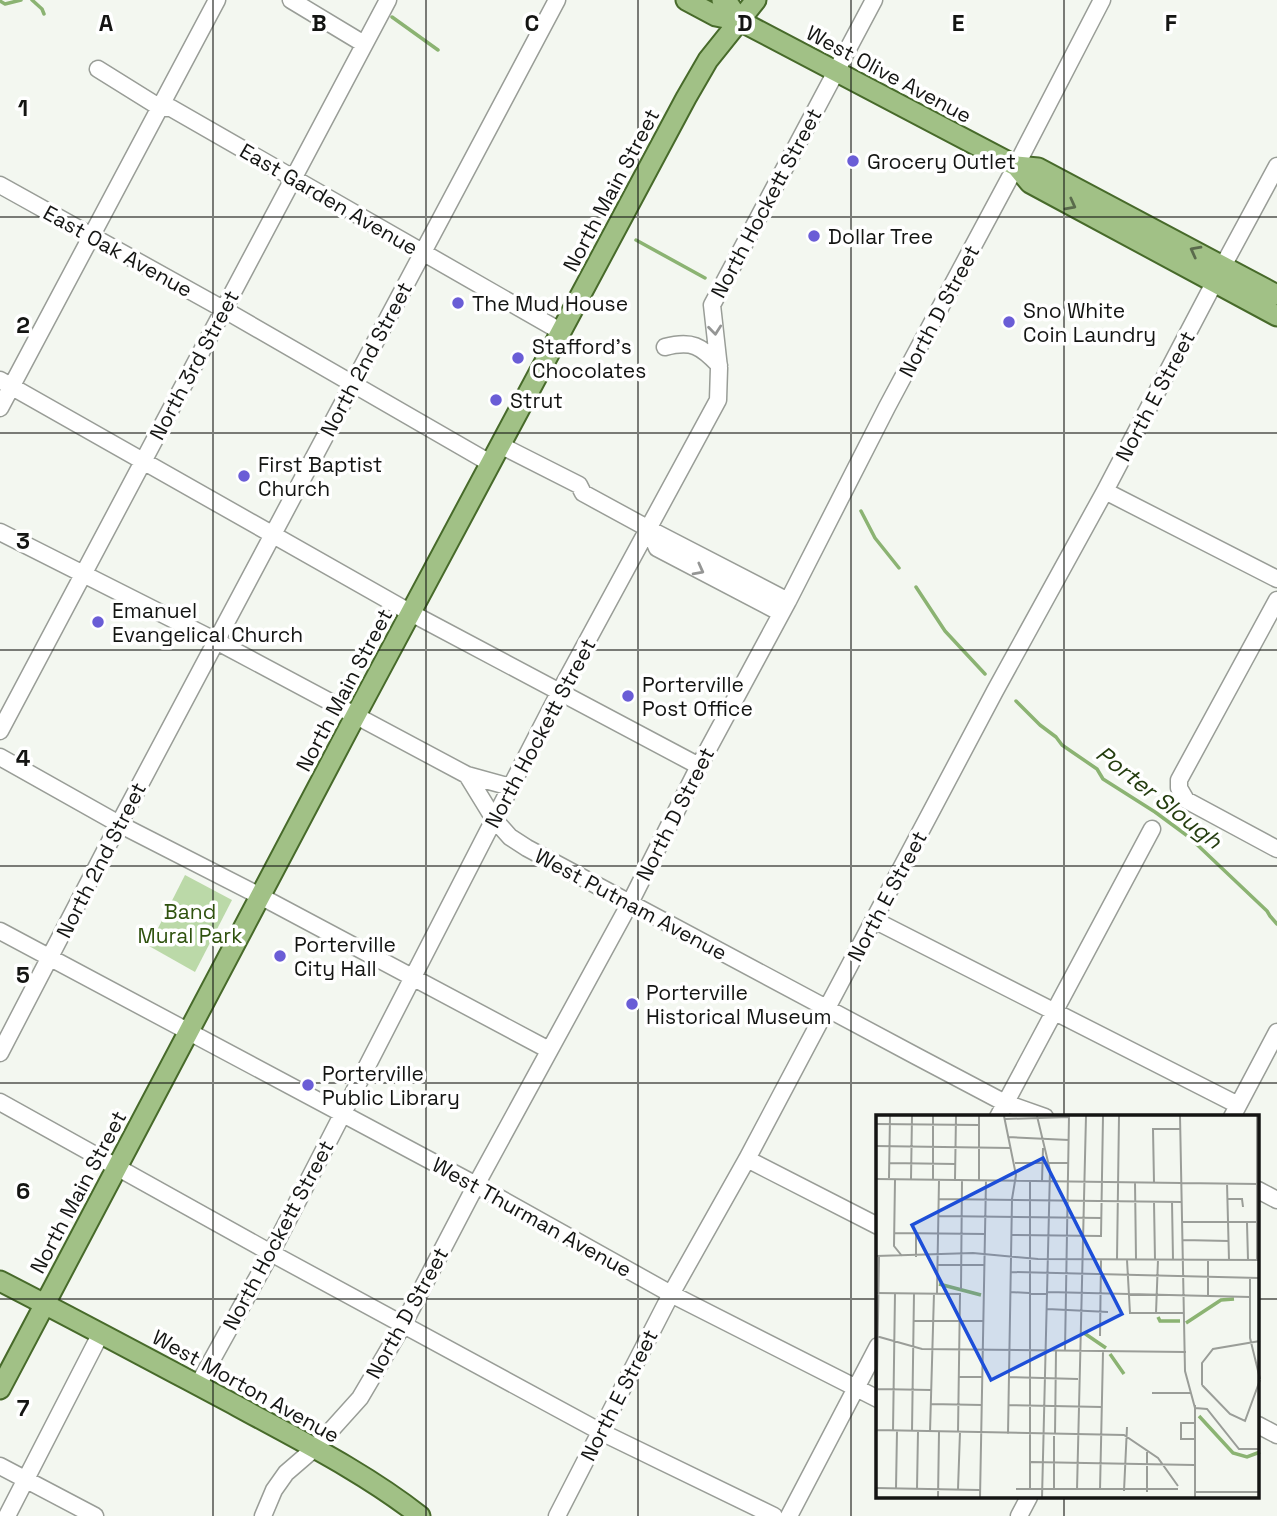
<svg xmlns="http://www.w3.org/2000/svg" width="1277" height="1516" font-family="'Space Grotesk',sans-serif">
	<rect width="100%" height="100%" fill="#f3f7f0"/>
	<path fill="#bbd9a8" d="M 185,875 L 232,900 L 195,972 L 149,946 Z"/>
	<g fill="none" stroke-linecap="round" stroke-linejoin="round">
		<path stroke="#8bb372" stroke-width="3.5" d="M 32,0 L 42,9 L 44,14
			M 0,1 L 5,4 L 21,0
			M 392,17 L 438,50
			M 636,240 L 705,278
			M 861,511 L 875,538 L 899,568
			M 916,587 L 945,631 L 985,674
			M 1016,701 L 1040,725 L 1056,737 L 1062,745 L 1097,769 L 1103,779 L 1155,812 L 1189,837 L 1267,911 L 1270,916 L 1277,924"/>
		<defs>
			<path id="minor" d="M 291,0 L 364,44
				M 98,69 L 159,107 L 171,108 L 560,331
				M 0,185 L 223,309 L 490,463
				M 665,347 C 692,340 701,346 719,365
				M 0,380 L 411,613 L 699,766
				M 0,408 L 217,0
				M 500,445 L 579,485 L 583,493 L 649,529 L 788,601
				M 1105,491 L 1277,579
				M 649,529 L 657,548 L 781,613
				M 0,532 L 216,641 L 467,775 L 494,819 L 510,837 L 527,848 L 916,1056 L 1005,1103 L 1045,1117
				M 1277,600 L 1179,780 L 1179,788 L 1186,800 L 1277,849
				M 0,731 L 388,0
				M 0,757 L 119,824 L 260,896 L 549,1050
				M 467,775 L 511,787
				M 874,920 L 1238,1105
				M 0,931 L 476,1185 L 671,1294 L 878,1399
				M 0,1053 L 119,824 L 557,0
				M 0,1102 L 271,1253 L 601,1432 L 774,1516
				M 998,1117 L 1152,829
				M 1232,1117 L 1277,1032
				M 747,1159 L 878,1226
				M 1258,1190 L 1277,1200
				M 198,1385 L 271,1253 L 559,693 L 718,400 L 719,368 L 712,305 L 874,0
				M 1258,1425 L 1277,1435
				M 0,1466 L 95,1516
				M 7,1516 L 101,1333
				M 263,1516 L 274,1490 L 286,1473 L 315,1448 L 360,1398 L 403,1325 L 476,1185 L 630,903 L 699,766 L 788,601 L 887,407 L 1016,166 L 1102,0
				M 557,1516 L 671,1294 L 747,1159 L 995,691 L 1105,491 L 1223,266 L 1277,166
				M 789,1516 L 878,1346
				M 1019,1516 L 1029,1497"/>
			<path id="major" d="M 686,0 L 716,16 L 740,21 L 1016,166 L 1038,168 L 1277,295
				M 722,0 L 728,3 L 740,21
				M 1016,166 L 1030,183 L 1277,316
				M 0,1281 C 80,1322 158,1364 237,1406 C 299,1440 364,1472 420,1516
				M 0,1389 L 350,726 L 686,98 L 708,60 L 756,0"/>
		</defs>
		<use href="#minor" stroke="#999d97" stroke-width="19"/>
		<use href="#major" stroke="#476a2a" stroke-width="23"/>
		<use href="#minor" stroke="#fff" stroke-width="16"/>
		<use href="#major" stroke="#a1c186" stroke-width="19"/>
	</g>
	<defs><path id="oneway-chevron" d="M-2-3.5L2.5 0L-2 3.5" fill="none" stroke-width="1.6" stroke-linecap="round" stroke-linejoin="round" transform="scale(1.75)"/></defs>
	<g stroke="#5a6b4c">
		<use href="#oneway-chevron" transform="translate(1071 205) rotate(28)"/>
		<use href="#oneway-chevron" transform="translate(1195 251) rotate(-152)"/>
	</g>
	<g stroke="#959695">
		<use href="#oneway-chevron" transform="translate(715 330) rotate(84)"/>
		<use href="#oneway-chevron" transform="translate(699 570) rotate(28)"/>
	</g>
	<path fill="none" stroke="#141513" stroke-width="2" stroke-opacity="0.55" d="M 213,0 L 213,1516M 426,0 L 426,1516M 638,0 L 638,1516M 851,0 L 851,1516M 1064,0 L 1064,1117M 0,217 L 1277,217M 0,433 L 1277,433M 0,650 L 1277,650M 0,866 L 1277,866M 0,1083 L 1277,1083M 0,1299 L 878,1299M 1258,1299 L 1277,1299M 1064,1497 L 1064,1516"/>
	<g fill="#6a5dd6" stroke="#fff" stroke-width="2.5">
		<circle cx="853" cy="161" r="7"/>
		<circle cx="814" cy="236" r="7"/>
		<circle cx="458" cy="303" r="7"/>
		<circle cx="1009" cy="322" r="7"/>
		<circle cx="518" cy="358" r="7"/>
		<circle cx="496" cy="400" r="7"/>
		<circle cx="244" cy="476" r="7"/>
		<circle cx="98" cy="622" r="7"/>
		<circle cx="628" cy="696" r="7"/>
		<circle cx="280" cy="956" r="7"/>
		<circle cx="632" cy="1004" r="7"/>
		<circle cx="308" cy="1085" r="7"/>
	</g>
	<g text-anchor="middle" dominant-baseline="central" stroke-width="7" stroke-linejoin="round" paint-order="stroke">
		<g font-size="21" fill="#141513" stroke="#fff">
			<text transform="translate(889 74) rotate(28)">West Olive Avenue</text>
			<text transform="translate(611 190) rotate(-62)">North Main Street</text>
			<text transform="translate(329 199) rotate(30)">East Garden Avenue</text>
			<text transform="translate(766 203) rotate(-62)">North Hockett Street</text>
			<text transform="translate(118 251) rotate(29)">East Oak Avenue</text>
			<text transform="translate(939 311) rotate(-62)">North D Street</text>
			<text transform="translate(366 359) rotate(-62)">North 2nd Street</text>
			<text transform="translate(194 365) rotate(-62)">North 3rd Street</text>
			<text transform="translate(1155 396) rotate(-62)">North E Street</text>
			<text transform="translate(344 690) rotate(-62)">North Main Street</text>
			<text transform="translate(540 733) rotate(-62)">North Hockett Street</text>
			<text transform="translate(675 814) rotate(-63)">North D Street</text>
			<text transform="translate(101 860) rotate(-63)">North 2nd Street</text>
			<text transform="translate(887 896) rotate(-62)">North E Street</text>
			<text transform="translate(631 904) rotate(28)">West Putnam Avenue</text>
			<text transform="translate(78 1192) rotate(-62)">North Main Street</text>
			<text transform="translate(532 1217) rotate(29)">West Thurman Avenue</text>
			<text transform="translate(278 1235) rotate(-62)">North Hockett Street</text>
			<text transform="translate(407 1313) rotate(-61)">North D Street</text>
			<text transform="translate(246 1386) rotate(29)">West Morton Avenue</text>
			<text transform="translate(619 1395) rotate(-63)">North E Street</text>
		</g>
		<g font-size="21" fill="#141513" stroke="#fff" text-anchor="start">
			<text x="867" y="161">Grocery Outlet</text>
			<text x="828" y="236">Dollar Tree</text>
			<text x="472" y="303">The Mud House</text>
			<text x="1023" y="310">Sno White<tspan x="1023" dy="24">Coin Laundry</tspan></text>
			<text x="532" y="346">Stafford's<tspan x="532" dy="24">Chocolates</tspan></text>
			<text x="510" y="400">Strut</text>
			<text x="258" y="464">First Baptist<tspan x="258" dy="24">Church</tspan></text>
			<text x="112" y="610">Emanuel<tspan x="112" dy="24">Evangelical Church</tspan></text>
			<text x="642" y="684">Porterville<tspan x="642" dy="24">Post Office</tspan></text>
			<text x="294" y="944">Porterville<tspan x="294" dy="24">City Hall</tspan></text>
			<text x="646" y="992">Porterville<tspan x="646" dy="24">Historical Museum</tspan></text>
			<text x="322" y="1073">Porterville<tspan x="322" dy="24">Public Library</tspan></text>
		</g>
		<g font-size="21" fill="#2f520e" stroke="#fff">
			<text x="190" y="911">Band<tspan x="190" dy="24">Mural Park</tspan></text>
		</g>
		<g font-size="23" font-style="italic" fill="#243d0f" stroke="#fff">
			<text transform="translate(1159 797) rotate(38)">Porter Slough</text>
		</g>
	</g>
	<g transform="translate(876 1115)">
		<rect width="383" height="383" fill="#f3f7f0"/>
		<path fill="none" stroke="#8bb372" stroke-width="3.5" d="M 63,169 L 105,180M 282,202 L 284,206 L 304,206M 310,208 L 345,185 L 358,184M 208,218 L 230,233M 234,239 L 248,259M 323,301 L 357,338 L 371,342 L 384,337"/>
		<path fill="none" stroke="#9a9d98" stroke-width="2" d="M 128,1 L 140,60 L 136,84 L 132,319M 161,1 L 174,55 L 166,383M 304,1 L 309,256 L 319,293M 381,1 L 381,145M 129,4 L 193,2M 0,9 L 103,10M 132,22 L 193,25M 0,31 L 135,33M 13,48 L 79,49M 139,48 L 192,48M 13,63 L 14,1M 0,64 L 305,68M 35,64 L 36,1M 57,64 L 57,1M 79,64 L 80,1M 19,65 L 18,131 L 26,141M 103,65 L 103,1M 166,66 L 167,33M 154,67 L 154,374M 259,67 L 260,144M 278,68 L 277,14 L 304,14M 305,68 L 382,69M 351,68 L 353,145M 63,84 L 306,87M 351,84 L 366,84 L 367,92M 278,87 L 279,145M 296,87 L 297,145M 63,101 L 226,103M 307,107 L 381,107M 371,108 L 372,145M 19,118 L 109,119M 135,120 L 225,121 L 227,1M 307,125 L 353,126M 0,141 L 97,138 L 162,144 L 384,145M 40,142 L 40,119M 241,144 L 243,1M 251,145 L 254,198 L 307,198M 332,145 L 332,181M 62,150 L 109,150M 135,157 L 383,163M 374,163 L 374,223 L 384,264M 85,174 L 86,65M 134,177 L 171,179M 172,177 L 374,182M 0,178 L 84,179 L 82,317M 61,178 L 63,65M 171,194 L 232,197M 280,198 L 282,145M 37,206 L 107,206M 0,221 L 46,234 L 310,237M 224,221 L 225,145M 189,235 L 193,1M 83,262 L 106,262M 133,262 L 202,264M 326,270 L 354,299 L 369,306 L 384,265M 326,270 L 326,248 L 337,234 L 384,226M 1,274 L 55,275M 276,278 L 314,278M 54,289 L 106,290M 133,290 L 226,292M 319,293 L 331,294 L 363,334 L 384,334M 318,308 L 305,308 L 305,324 L 319,324M 0,315 L 248,320 L 282,343 L 302,371M 17,316 L 19,178M 36,316 L 38,178M 54,317 L 58,178M 179,319 L 180,236M 0,324 L 3,142M 155,347 L 318,350M 0,373 L 104,375M 20,373 L 21,316M 41,374 L 42,316M 82,374 L 84,317M 140,374 L 302,374M 178,374 L 178,321M 201,375 L 210,1M 224,375 L 227,237M 248,376 L 251,312M 271,377 L 271,337M 319,377 L 384,377M 62,383 L 63,317M 104,383 L 110,65M 319,383 L 319,290"/>
		<path fill="#1d4ed8" fill-opacity="0.15" stroke="#1d4ed8" stroke-width="3.5" d="M 167,43 L 246,199 L 115,265 L 36,110 Z"/>
		<rect width="383" height="383" fill="none" stroke="#141513" stroke-width="3.5"/>
	</g>
	<g font-size="23" text-anchor="middle" font-weight="bold" fill="#141513" stroke="#fff" stroke-width="7" stroke-linejoin="round" paint-order="stroke">
		<text x="106" y="31">A</text>
		<text x="319" y="31">B</text>
		<text x="532" y="31">C</text>
		<text x="745" y="31">D</text>
		<text x="958" y="31">E</text>
		<text x="1171" y="31">F</text>
		<text x="23" y="116">1</text>
		<text x="23" y="333">2</text>
		<text x="23" y="549">3</text>
		<text x="23" y="766">4</text>
		<text x="23" y="983">5</text>
		<text x="23" y="1199">6</text>
		<text x="23" y="1416">7</text>
	</g>
</svg>
